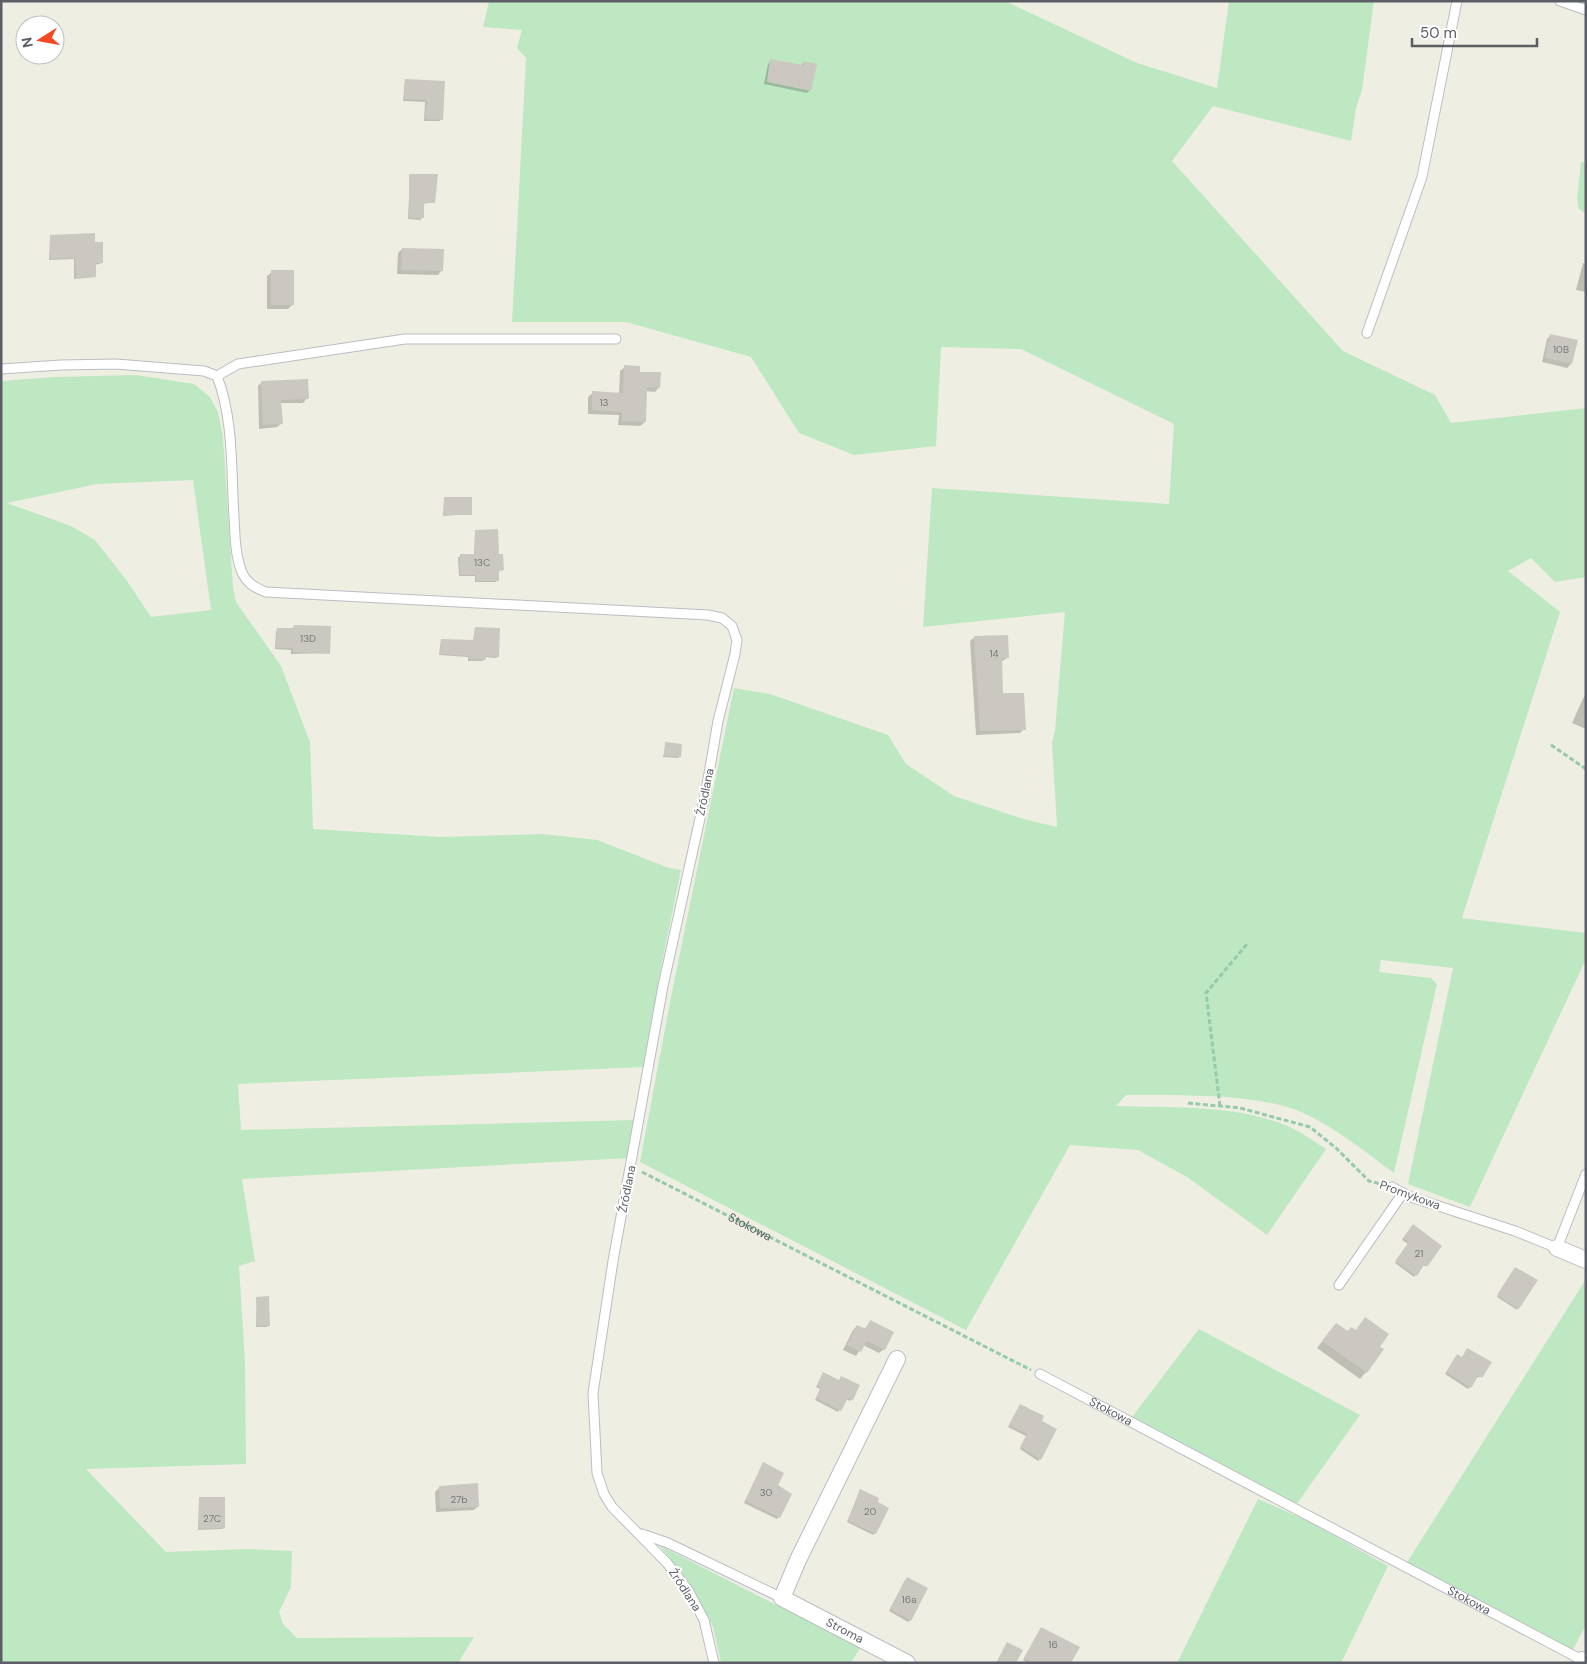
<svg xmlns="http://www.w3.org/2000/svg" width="1587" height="1664" font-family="'DM Sans',sans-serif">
	<rect width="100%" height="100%" fill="#efeee3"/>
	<path fill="#bee8c2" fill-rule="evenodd" d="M 489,1 L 1005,1 L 1137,63 L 1217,88 L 1229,1 L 1374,1 L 1362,90 L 1356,108 L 1351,141 L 1213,106 L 1172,161 L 1343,351 L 1435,395 L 1451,423 L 1586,408 L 1586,577 L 1555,582 L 1531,558 L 1508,571 L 1560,612 L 1462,918 L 1586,933 L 1586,959 L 1470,1207 L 1408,1184 L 1453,968 L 1381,960 L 1379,972 L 1431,978 L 1437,984 L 1394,1173 C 1364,1151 1335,1127 1301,1112 C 1258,1093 1174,1095 1126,1095 L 1116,1106 C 1174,1108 1236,1104 1290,1127 C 1303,1133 1315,1142 1326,1149 L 1267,1235 L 1187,1177 L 1138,1150 L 1070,1145 L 966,1330 L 640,1162 L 671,997 L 734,688 L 770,694 L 888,735 L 906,764 L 954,796 L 1020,818 L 1057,827 L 1052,743 L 1055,730 L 1065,612 L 923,627 L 932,488 L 1169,504 L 1174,424 L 1021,349 L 941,347 L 936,446 L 854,455 L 799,433 L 751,357 L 626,322 L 512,322 L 526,58 L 517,48 L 522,30 L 483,27 Z
		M 1581,162 L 1586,162 L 1586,214 L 1579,209 L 1577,199 Z
		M 136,375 L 194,384 L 210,397 L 218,412 L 223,437 L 233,587 L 236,602 L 281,666 L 310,742 L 313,829 L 440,837 L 542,834 L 597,840 L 669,868 L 681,870 L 659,977 L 645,1067 L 238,1084 L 241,1130 L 635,1120 L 630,1158 L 242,1179 L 255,1261 L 239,1266 L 245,1362 L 246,1464 L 86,1469 L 166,1552 L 249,1549 L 292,1551 L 291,1587 L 279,1612 L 283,1624 L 297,1638 L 474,1637 L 458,1663 L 1,1663 L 1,381 L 54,377 ZM 193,480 L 211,610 L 151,617 L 127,581 L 95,540 L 71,526 L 7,503 L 97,484 Z
		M 1586,1279 L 1586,1625 L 1572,1651 L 1406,1564 Z
		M 1199,1329 L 1360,1415 L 1296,1505 L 1132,1417 Z
		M 1258,1499 L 1308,1521 L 1388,1566 L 1341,1663 L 1177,1663 Z
		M 659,1545 L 860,1648 L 851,1663 L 721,1663 L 713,1627 L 686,1578 Z"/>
	<path fill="#0003" d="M 771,61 L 801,66 L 804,62 L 810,90 L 807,93 L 764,84 L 768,64 Z
		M 405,80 L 444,82 L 440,121 L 424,121 L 425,102 L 403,101 Z
		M 410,175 L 434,202 L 423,204 L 421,220 L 408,219 Z
		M 50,236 L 94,243 L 102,263 L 95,265 L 95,277 L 74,279 L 74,259 L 49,260 Z
		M 402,249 L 442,270 L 438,275 L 397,274 L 398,253 Z
		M 1583,263 L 1586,264 L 1586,292 L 1576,290 Z
		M 272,272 L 292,305 L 288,309 L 267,309 L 267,276 Z
		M 1551,335 L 1571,364 L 1567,368 L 1542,362 L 1547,339 Z
		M 625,367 L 639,373 L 659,387 L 655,392 L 646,391 L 645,422 L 640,426 L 618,425 L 619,415 L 588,414 L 588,397 L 593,393 L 619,394 L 620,371 Z
		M 262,382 L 307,398 L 303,403 L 280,403 L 282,423 L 277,427 L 259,429 L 258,386 Z
		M 444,499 L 471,514 L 443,516 Z
		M 475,531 L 498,555 L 502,570 L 498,572 L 496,582 L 475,582 L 475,576 L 459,576 L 458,557 L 474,556 Z
		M 294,626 L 329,653 L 291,654 L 291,650 L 275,649 L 276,631 L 292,629 Z
		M 475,628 L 498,656 L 496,658 L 485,657 L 483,661 L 468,661 L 468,657 L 439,655 L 441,640 L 473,641 Z
		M 975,637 L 1008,657 L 1001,662 L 1002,695 L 1024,729 L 1020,733 L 976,735 L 970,641 Z
		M 1586,692 L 1586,729 L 1572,723 Z
		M 666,744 L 680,756 L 678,758 L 663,757 Z
		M 1411,1228 L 1426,1266 L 1422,1266 L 1414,1277 L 1395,1263 L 1408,1244 L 1402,1240 Z
		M 1514,1270 L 1518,1308 L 1517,1310 L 1497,1297 Z
		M 257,1298 L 269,1325 L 267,1327 L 256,1327 Z
		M 1366,1319 L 1379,1347 L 1366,1372 L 1360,1379 L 1317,1348 L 1336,1324 L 1347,1332 L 1355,1331 Z
		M 870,1322 L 884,1349 L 879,1353 L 863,1345 L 856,1356 L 843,1350 L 853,1330 L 857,1326 L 864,1330 Z
		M 1456,1358 L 1461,1358 L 1481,1377 L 1476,1377 L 1468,1389 L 1445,1374 Z
		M 823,1374 L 852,1399 L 850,1401 L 846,1399 L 838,1412 L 815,1400 L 820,1389 L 816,1387 Z
		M 1019,1407 L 1040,1459 L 1038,1461 L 1020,1449 L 1026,1436 L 1008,1427 Z
		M 762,1466 L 776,1486 L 790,1495 L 777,1519 L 744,1503 Z
		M 439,1488 L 478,1506 L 474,1510 L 436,1512 L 435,1492 Z
		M 860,1490 L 875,1533 L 873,1535 L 847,1522 Z
		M 199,1498 L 224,1528 L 222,1529 L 198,1530 Z
		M 905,1580 L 910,1620 L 908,1622 L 889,1611 Z
		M 1041,1628 L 1070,1663 L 1028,1663 L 1023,1660 Z"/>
	<path fill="#cac8c0" d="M 770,59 L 803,65 L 804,61 L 817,64 L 811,91 L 767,82 Z
		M 405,79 L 445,81 L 443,120 L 425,119 L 427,100 L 404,99 Z
		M 409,174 L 438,174 L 435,203 L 424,203 L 424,218 L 409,218 Z
		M 95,233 L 95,242 L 103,242 L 103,263 L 96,263 L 96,277 L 76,278 L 75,258 L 50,259 L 50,235 Z
		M 402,248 L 444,249 L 443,271 L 401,270 Z
		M 271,270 L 294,270 L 294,305 L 271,305 Z
		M 1550,334 L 1578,340 L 1572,364 L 1545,358 Z
		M 624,365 L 640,366 L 640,372 L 661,372 L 660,388 L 647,387 L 646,422 L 622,421 L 622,412 L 592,410 L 592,391 L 623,393 Z
		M 308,379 L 309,399 L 281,400 L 283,424 L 263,425 L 261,381 Z
		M 444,497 L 472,497 L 472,515 L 444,515 Z
		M 498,529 L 499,554 L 503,554 L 504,570 L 499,571 L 499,581 L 476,581 L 476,575 L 460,575 L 460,554 L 475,554 L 475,530 Z
		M 294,625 L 331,626 L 330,654 L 293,652 L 293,648 L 276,648 L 277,628 L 294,628 Z
		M 475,627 L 500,628 L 499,657 L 486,656 L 486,660 L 469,659 L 469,656 L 440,654 L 441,639 L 474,640 Z
		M 1008,635 L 1009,658 L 1002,658 L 1003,693 L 1024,693 L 1026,730 L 980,731 L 974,636 Z
		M 665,742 L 682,744 L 681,757 L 664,756 Z
		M 1413,1224 L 1442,1246 L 1427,1267 L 1424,1265 L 1417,1276 L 1395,1261 L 1409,1242 L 1403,1238 Z
		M 1515,1267 L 1538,1280 L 1519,1309 L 1497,1295 Z
		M 269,1296 L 270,1326 L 257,1326 L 256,1297 Z
		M 1365,1317 L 1389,1334 L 1380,1347 L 1384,1349 L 1367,1373 L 1322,1341 L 1336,1323 L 1348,1331 L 1351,1327 L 1356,1330 Z
		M 870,1320 L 894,1332 L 885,1350 L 867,1341 L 861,1352 L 847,1345 L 857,1325 L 866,1329 Z
		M 1467,1348 L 1492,1362 L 1482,1378 L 1479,1375 L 1471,1388 L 1446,1372 L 1457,1354 L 1462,1357 Z
		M 823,1372 L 839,1380 L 841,1376 L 860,1385 L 853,1400 L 848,1398 L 841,1411 L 816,1398 L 821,1387 L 817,1385 Z
		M 1020,1404 L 1044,1416 L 1042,1421 L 1057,1429 L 1041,1460 L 1020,1447 L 1027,1434 L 1009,1425 Z
		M 763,1462 L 784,1473 L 778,1485 L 792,1494 L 780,1518 L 745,1501 Z
		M 478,1483 L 479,1507 L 440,1508 L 439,1486 Z
		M 860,1489 L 879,1498 L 878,1502 L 889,1508 L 876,1534 L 848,1521 Z
		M 199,1497 L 225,1497 L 225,1528 L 199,1529 Z
		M 907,1577 L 928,1588 L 911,1621 L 890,1609 Z
		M 1041,1627 L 1080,1647 L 1071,1663 L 1033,1663 L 1024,1658 Z
		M 1007,1642 L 1023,1650 L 1016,1663 L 996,1663 Z"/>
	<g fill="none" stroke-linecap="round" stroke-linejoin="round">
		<defs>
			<g id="service">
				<path d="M 1560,1 L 1586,10"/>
				<path d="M 1367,333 L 1422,177 L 1457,1"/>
				<path d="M 1,369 L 61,365 L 116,364 L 204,371 L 217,376 C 234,420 231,471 234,517 C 235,535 235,553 241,570 C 246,583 255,588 266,592 L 708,615 L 722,618 L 732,626 L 737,640 L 735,654 L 718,721 L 706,791 L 663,986 L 613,1261 L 593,1393 L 597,1473 L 604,1494 L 612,1507 L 667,1563 L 688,1590 L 704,1620 L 714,1663"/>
				<path d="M 217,376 L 238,364 L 405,339 L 616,339"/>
				<path d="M 1392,1187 L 1408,1196 L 1515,1231 L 1557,1248 L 1586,1174"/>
				<path d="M 1339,1285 L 1403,1193"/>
				<path id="s2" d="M 1040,1374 L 1582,1660"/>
				<path d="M 642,1534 L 668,1543 L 782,1598"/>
			</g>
			<g id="minor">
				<path d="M 1557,1248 L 1586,1260"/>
				<path id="s3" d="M 897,1359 L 798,1560 L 782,1598 L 907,1663"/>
				<path d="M 1582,1660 L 1586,1662"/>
			</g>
		</defs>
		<use href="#service" stroke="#bbbdc3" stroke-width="11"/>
		<use href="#minor" stroke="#bbbdc3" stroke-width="18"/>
		<g stroke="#96caab" stroke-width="3" stroke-dasharray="5 2.5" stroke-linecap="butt">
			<path d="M 1551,745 L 1586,769"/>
			<path d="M 1188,1103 L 1240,1108 L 1310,1127 L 1336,1148 L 1369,1181 L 1381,1184"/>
			<path d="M 1220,1106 L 1206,993 L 1247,944"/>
			<path id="s1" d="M 642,1172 L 1031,1370"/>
		</g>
		<use href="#service" stroke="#fff" stroke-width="9"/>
		<use href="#minor" stroke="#fff" stroke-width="16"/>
	</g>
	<g text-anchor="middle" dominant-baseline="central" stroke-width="4" stroke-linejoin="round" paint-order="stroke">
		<g font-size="10" fill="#77797c">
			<text x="1561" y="349">10B</text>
			<text x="604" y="402">13</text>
			<text x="482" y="562">13C</text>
			<text x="308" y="638">13D</text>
			<text x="994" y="653">14</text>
			<text x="1419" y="1253">21</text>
			<text x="766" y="1492">30</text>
			<text x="459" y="1499">27b</text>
			<text x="870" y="1511">20</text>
			<text x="212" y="1518">27C</text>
			<text x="909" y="1599">16a</text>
			<text x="1053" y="1644">16</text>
		</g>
		<g font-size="12" fill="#5b5f65" stroke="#fff">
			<text transform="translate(705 792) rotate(-78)">Źródlana</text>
			<text transform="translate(627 1189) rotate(-79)">Źródlana</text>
			<text transform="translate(1410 1195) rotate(20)">Promykowa</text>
			<text stroke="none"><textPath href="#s1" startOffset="121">Stokowa</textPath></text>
			<text stroke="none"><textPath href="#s2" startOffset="80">Stokowa</textPath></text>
			<text transform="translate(685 1590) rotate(57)">Źródlana</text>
			<text stroke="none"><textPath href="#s2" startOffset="485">Stokowa</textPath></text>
			<text stroke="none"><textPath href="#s3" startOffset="336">Stroma</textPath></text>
		</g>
	</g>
	<rect width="1587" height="1664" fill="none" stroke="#5b5f65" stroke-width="5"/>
	<g transform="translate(40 40) rotate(259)"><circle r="24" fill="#ffffff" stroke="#bdbfc1"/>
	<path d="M0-4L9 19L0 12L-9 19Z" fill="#f54923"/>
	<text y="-8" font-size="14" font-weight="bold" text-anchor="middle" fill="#5b5f65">N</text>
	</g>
	<path d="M1412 38v8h125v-8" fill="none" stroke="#5b5f65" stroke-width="2.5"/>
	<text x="1420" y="38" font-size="15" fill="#5b5f65" stroke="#ffffff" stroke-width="4" paint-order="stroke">50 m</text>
</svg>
